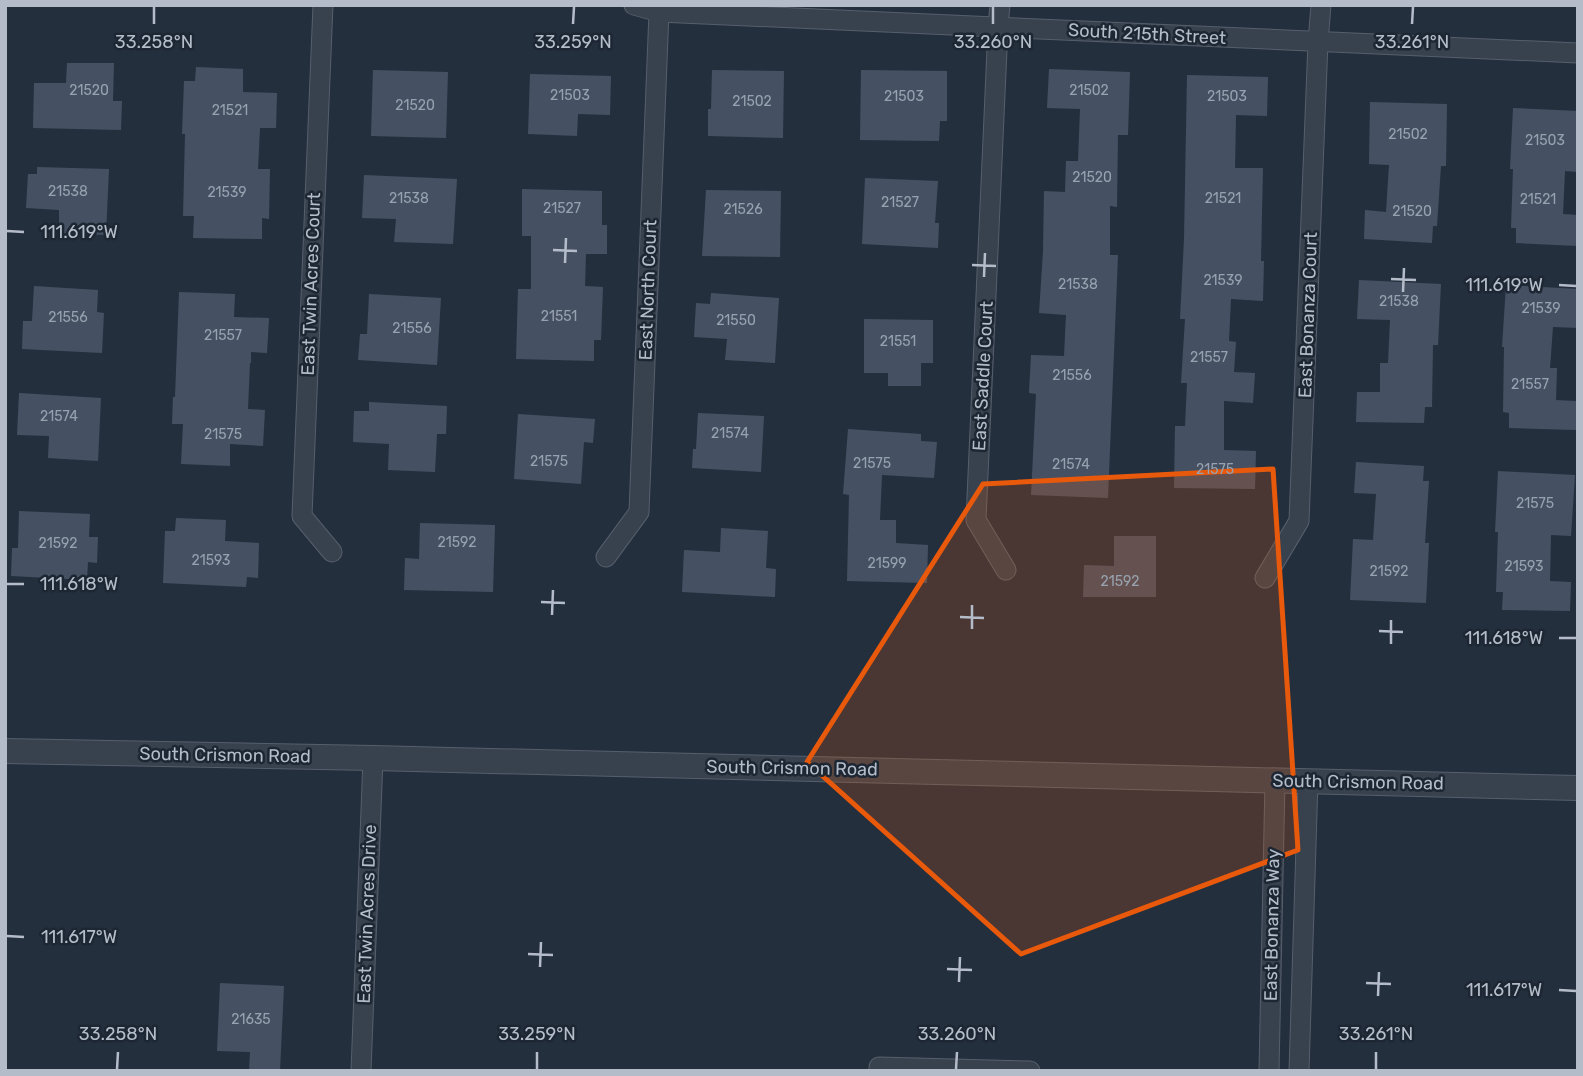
<svg xmlns="http://www.w3.org/2000/svg" width="1583" height="1076" font-family="Rubik,sans-serif">
	<rect width="100%" height="100%" fill="#242f3e"/>
	<path fill="#455162" d="M 67,63 L 114,63 L 113,101 L 122,101 L 121,130 L 33,128 L 34,83 L 66,83 Z
		M 196,67 L 243,69 L 243,92 L 277,93 L 276,128 L 260,128 L 258,169 L 270,169 L 269,219 L 262,218 L 262,239 L 193,238 L 194,216 L 183,216 L 185,134 L 182,134 L 184,81 L 195,81 Z
		M 1049,69 L 1130,72 L 1128,135 L 1118,135 L 1117,207 L 1110,206 L 1110,255 L 1118,255 L 1108,498 L 1031,495 L 1036,394 L 1029,393 L 1031,355 L 1064,356 L 1066,315 L 1039,313 L 1043,252 L 1044,191 L 1065,192 L 1066,161 L 1078,161 L 1080,109 L 1047,108 Z
		M 373,70 L 448,72 L 446,138 L 371,136 Z
		M 712,70 L 784,71 L 783,138 L 708,136 L 708,109 L 711,109 Z
		M 861,70 L 947,71 L 947,121 L 940,121 L 939,141 L 860,140 Z
		M 530,74 L 611,76 L 610,115 L 578,114 L 577,136 L 528,134 Z
		M 1187,75 L 1268,77 L 1267,116 L 1236,115 L 1235,168 L 1263,168 L 1261,261 L 1264,261 L 1263,301 L 1231,299 L 1229,341 L 1236,342 L 1234,372 L 1255,373 L 1253,403 L 1224,401 L 1224,450 L 1256,451 L 1255,489 L 1174,488 L 1175,426 L 1185,426 L 1187,383 L 1181,383 L 1185,319 L 1180,319 L 1184,239 Z
		M 1370,102 L 1447,104 L 1446,166 L 1441,166 L 1437,226 L 1433,226 L 1432,243 L 1364,239 L 1365,210 L 1386,212 L 1389,165 L 1369,164 Z
		M 1513,108 L 1578,111 L 1578,172 L 1565,171 L 1563,214 L 1578,215 L 1578,246 L 1516,243 L 1516,228 L 1511,228 L 1513,169 L 1510,169 Z
		M 37,167 L 109,169 L 106,235 L 59,233 L 59,210 L 26,208 L 28,174 L 37,174 Z
		M 364,175 L 457,179 L 453,244 L 394,242 L 396,219 L 362,218 Z
		M 865,178 L 938,181 L 935,223 L 939,223 L 938,248 L 862,244 Z
		M 522,189 L 602,191 L 602,225 L 607,225 L 607,254 L 586,254 L 585,286 L 603,287 L 601,340 L 594,340 L 594,361 L 516,359 L 518,289 L 531,289 L 531,236 L 522,236 Z
		M 706,190 L 781,191 L 780,257 L 702,256 Z
		M 1359,280 L 1441,284 L 1438,345 L 1433,345 L 1432,407 L 1425,407 L 1424,423 L 1356,422 L 1357,392 L 1380,392 L 1380,363 L 1388,363 L 1390,320 L 1357,319 Z
		M 1506,285 L 1578,289 L 1578,328 L 1553,327 L 1550,368 L 1557,368 L 1556,400 L 1576,401 L 1576,430 L 1509,428 L 1509,413 L 1503,412 L 1504,347 L 1502,347 Z
		M 34,286 L 98,290 L 97,312 L 104,313 L 102,353 L 22,349 L 23,321 L 32,321 Z
		M 179,292 L 235,294 L 234,317 L 269,318 L 267,353 L 251,352 L 251,363 L 250,363 L 248,409 L 265,410 L 263,446 L 230,444 L 230,466 L 181,464 L 183,424 L 172,424 L 173,397 L 175,397 Z
		M 711,293 L 779,298 L 775,363 L 725,360 L 727,339 L 694,337 L 696,303 L 710,304 Z
		M 369,294 L 441,298 L 437,365 L 358,360 L 360,334 L 367,334 Z
		M 864,319 L 933,320 L 933,363 L 921,363 L 921,386 L 888,386 L 888,373 L 864,373 Z
		M 19,393 L 101,398 L 98,461 L 48,458 L 49,436 L 17,435 Z
		M 369,402 L 447,406 L 446,434 L 437,434 L 435,472 L 388,470 L 389,444 L 353,442 L 354,411 L 369,411 Z
		M 698,413 L 764,416 L 761,472 L 692,468 L 693,449 L 696,449 Z
		M 518,414 L 595,419 L 593,443 L 584,442 L 581,484 L 514,479 Z
		M 848,429 L 921,434 L 921,441 L 937,442 L 934,478 L 882,475 L 880,520 L 896,520 L 896,543 L 928,545 L 927,583 L 847,581 L 849,495 L 843,494 Z
		M 1356,462 L 1424,466 L 1423,481 L 1429,481 L 1425,543 L 1429,543 L 1426,603 L 1350,600 L 1353,539 L 1373,540 L 1376,494 L 1354,493 Z
		M 1498,471 L 1575,475 L 1571,536 L 1551,535 L 1550,581 L 1571,582 L 1570,611 L 1502,610 L 1503,592 L 1496,592 L 1498,532 L 1495,532 Z
		M 19,511 L 90,514 L 89,537 L 98,537 L 97,563 L 88,562 L 87,580 L 11,576 L 12,548 L 18,548 Z
		M 176,518 L 226,520 L 225,541 L 259,543 L 258,578 L 247,577 L 246,587 L 163,583 L 165,531 L 175,531 Z
		M 420,523 L 495,525 L 493,592 L 404,590 L 405,558 L 419,559 Z
		M 721,528 L 768,531 L 766,568 L 776,569 L 775,597 L 682,592 L 684,550 L 720,552 Z
		M 1114,536 L 1156,536 L 1156,597 L 1083,597 L 1084,565 L 1114,566 Z
		M 220,983 L 284,986 L 280,1071 L 249,1071 L 250,1052 L 217,1051 Z"/>
	<g fill="none" stroke-linecap="round" stroke-linejoin="round">
		<defs>
			<path id="minor" d="M 323,5 L 302,516 L 332,552
				M 634,5 L 659,12 L 1578,53
				M 1000,5 L 998,27 L 976,520 L 1006,570
				M 606,557 L 639,512 L 659,12
				M 1265,578 L 1299,521 L 1318,42 L 1321,5
				M 361,1071 L 373,758
				M 879,1071 L 879,1067 L 1030,1071
				M 1269,1071 L 1275,780
				M 1299,1071 L 1308,781"/>
			<path id="tertiary" d="M 5,751 L 373,758 L 1578,788"/>
		</defs>
		<use href="#minor" stroke="#565f6c" stroke-width="21"/>
		<use href="#tertiary" stroke="#565f6c" stroke-width="26"/>
		<use href="#minor" stroke="#38414e" stroke-width="19"/>
		<use href="#tertiary" stroke="#38414e" stroke-width="24"/>
	</g>
	<path fill="#e8590c" fill-opacity="0.2" stroke="#e8590c" stroke-width="5" stroke-linejoin="round" d="M 1273,469 L 1298,850 L 1021,954 L 807,762 L 983,484 Z"/>
	<path fill="none" stroke="#b4bcc9" stroke-width="2.5" d="M 154,24 L 154,7M 573,24 L 574,7M 993,24 L 993,7M 1412,24 L 1413,7M 7,231 L 24,232M 553,250 L 577,251M 565,263 L 566,238M 972,265 L 996,266M 984,277 L 985,253M 1391,279 L 1416,280M 1559,285 L 1576,286M 1403,292 L 1404,268M 7,584 L 24,584M 541,602 L 565,603M 552,615 L 553,590M 960,617 L 984,618M 972,629 L 972,605M 1379,631 L 1403,632M 1559,638 L 1576,638M 1391,644 L 1391,620M 7,936 L 24,937M 528,954 L 553,955M 540,967 L 541,942M 947,969 L 972,970M 959,982 L 960,957M 1366,983 L 1391,984M 1559,990 L 1576,991M 1378,996 L 1379,972M 117,1069 L 118,1052M 537,1069 L 537,1052M 956,1069 L 957,1052M 1376,1069 L 1376,1052"/>
	<g text-anchor="middle" dominant-baseline="central" stroke-width="5" stroke-linejoin="round" paint-order="stroke">
		<g font-size="14" fill="#98a1af">
			<text x="89" y="90">21520</text>
			<text x="1089" y="90">21502</text>
			<text x="570" y="95">21503</text>
			<text x="904" y="96">21503</text>
			<text x="1227" y="96">21503</text>
			<text x="752" y="101">21502</text>
			<text x="415" y="105">21520</text>
			<text x="230" y="110">21521</text>
			<text x="1408" y="134">21502</text>
			<text x="1545" y="140">21503</text>
			<text x="1092" y="177">21520</text>
			<text x="68" y="191">21538</text>
			<text x="227" y="192">21539</text>
			<text x="409" y="198">21538</text>
			<text x="1223" y="198">21521</text>
			<text x="1538" y="199">21521</text>
			<text x="900" y="202">21527</text>
			<text x="562" y="208">21527</text>
			<text x="743" y="209">21526</text>
			<text x="1412" y="211">21520</text>
			<text x="1223" y="280">21539</text>
			<text x="1078" y="284">21538</text>
			<text x="1399" y="301">21538</text>
			<text x="1541" y="308">21539</text>
			<text x="559" y="316">21551</text>
			<text x="68" y="317">21556</text>
			<text x="736" y="320">21550</text>
			<text x="412" y="328">21556</text>
			<text x="223" y="335">21557</text>
			<text x="898" y="341">21551</text>
			<text x="1209" y="357">21557</text>
			<text x="1072" y="375">21556</text>
			<text x="1530" y="384">21557</text>
			<text x="59" y="416">21574</text>
			<text x="730" y="433">21574</text>
			<text x="223" y="434">21575</text>
			<text x="549" y="461">21575</text>
			<text x="872" y="463">21575</text>
			<text x="1071" y="464">21574</text>
			<text x="1215" y="469">21575</text>
			<text x="1535" y="503">21575</text>
			<text x="457" y="542">21592</text>
			<text x="58" y="543">21592</text>
			<text x="211" y="560">21593</text>
			<text x="887" y="563">21599</text>
			<text x="1524" y="566">21593</text>
			<text x="1389" y="571">21592</text>
			<text x="1120" y="581">21592</text>
			<text x="251" y="1019">21635</text>
		</g>
		<g font-size="18" fill="#b4bcc9" stroke="#1d2633">
			<text transform="translate(1147 34) rotate(3)">South 215th Street</text>
			<text transform="translate(311 284) rotate(-88)">East Twin Acres Court</text>
			<text transform="translate(648 290) rotate(-88)">East North Court</text>
			<text transform="translate(1308 315) rotate(-88)">East Bonanza Court</text>
			<text transform="translate(983 376) rotate(-87)">East Saddle Court</text>
			<text transform="translate(225 755) rotate(1)">South Crismon Road</text>
			<text transform="translate(792 768) rotate(1)">South Crismon Road</text>
			<text transform="translate(1358 782) rotate(1)">South Crismon Road</text>
			<text transform="translate(367 914) rotate(-88)">East Twin Acres Drive</text>
			<text transform="translate(1272 925) rotate(-89)">East Bonanza Way</text>
		</g>
	</g>
	<g font-size="18" text-anchor="middle" fill="#b4bcc9" stroke="#1d2633" stroke-width="5" stroke-linejoin="round" paint-order="stroke">
		<text x="154" y="48">33.258°N</text>
		<text x="573" y="48">33.259°N</text>
		<text x="993" y="48">33.260°N</text>
		<text x="1412" y="48">33.261°N</text>
		<text x="79" y="238">111.619°W</text>
		<text x="1504" y="291">111.619°W</text>
		<text x="79" y="590">111.618°W</text>
		<text x="1504" y="644">111.618°W</text>
		<text x="79" y="943">111.617°W</text>
		<text x="1504" y="996">111.617°W</text>
		<text x="118" y="1040">33.258°N</text>
		<text x="537" y="1040">33.259°N</text>
		<text x="957" y="1040">33.260°N</text>
		<text x="1376" y="1040">33.261°N</text>
	</g>
	<rect width="1583" height="1076" fill="none" stroke="#b4bcc9" stroke-width="14"/>
</svg>
